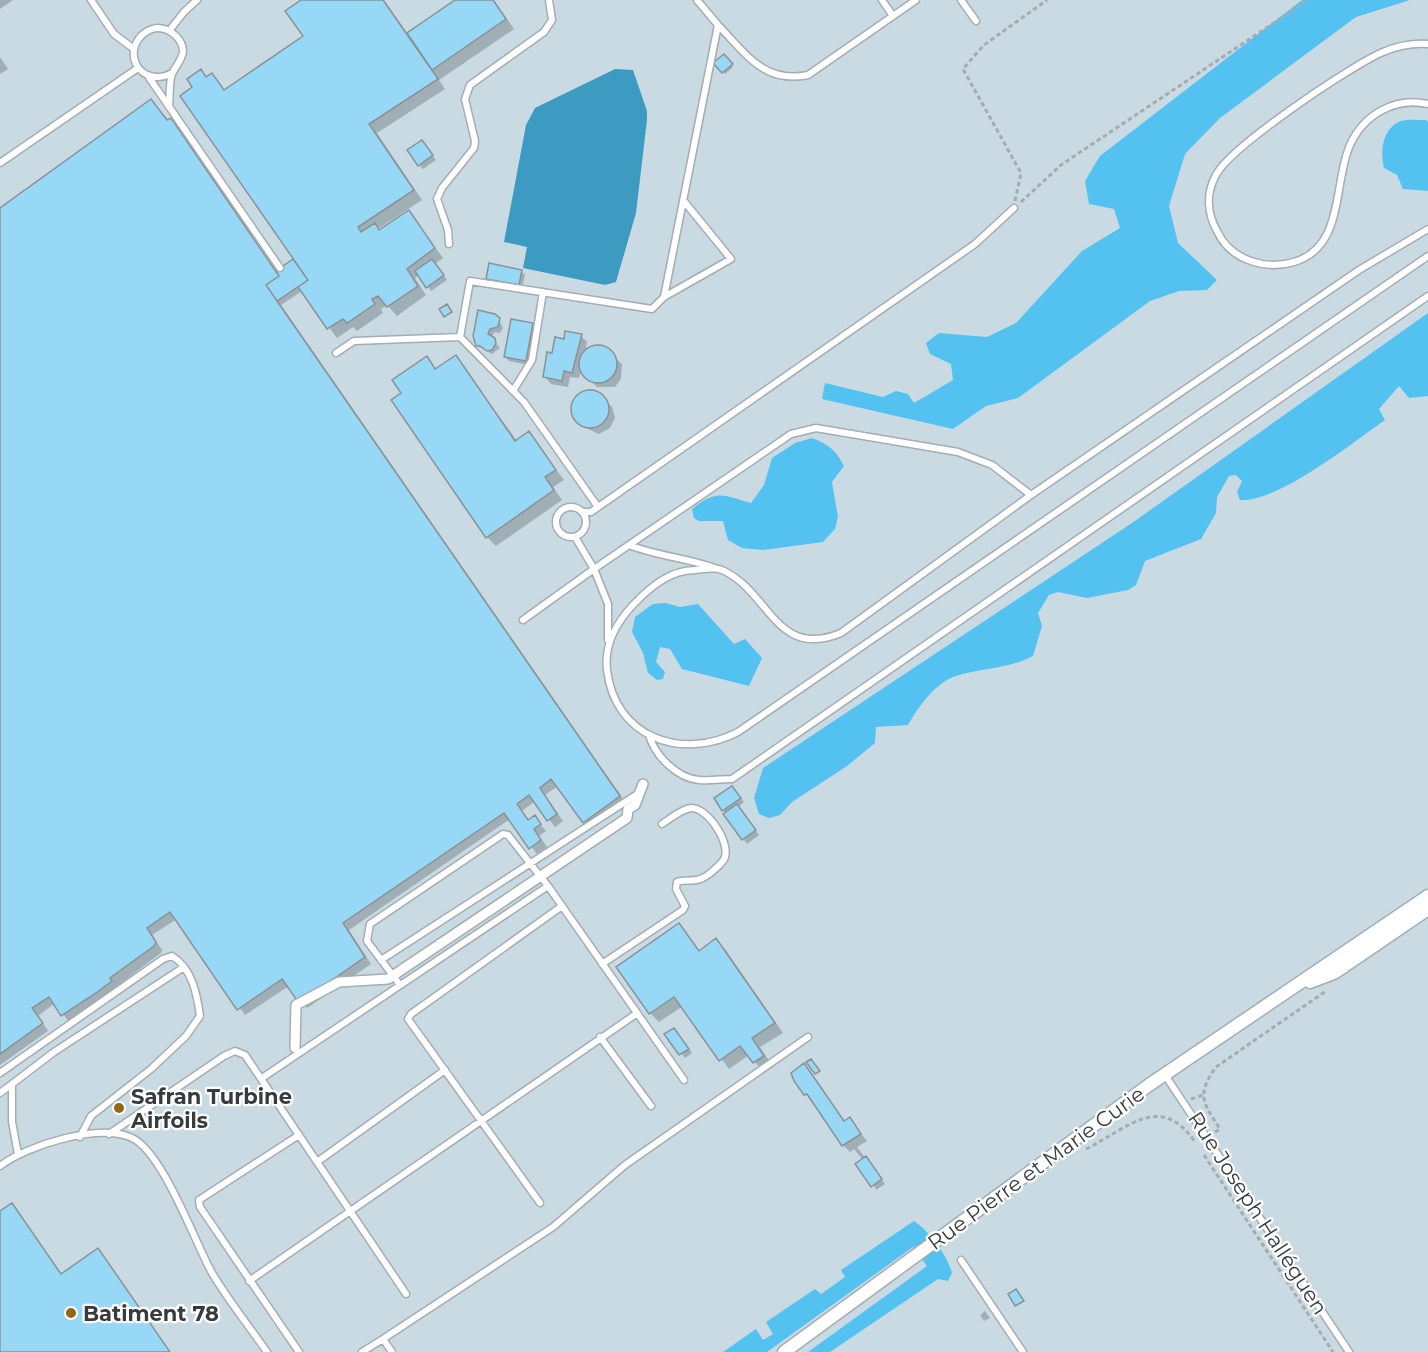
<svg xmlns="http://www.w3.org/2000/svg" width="1428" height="1352" font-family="Montserrat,sans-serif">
	<rect width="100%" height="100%" fill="#dce6ea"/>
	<path fill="#c9dae3" d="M 0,0 L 1428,0 L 1428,1352 L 0,1352 Z"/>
	<path fill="#53c2f1" d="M 1302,0 L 1410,0 L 1356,17 L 1220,118 L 1185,154 L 1169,206 L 1178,243 L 1217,280 L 1207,290 L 1179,291 L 1150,301 L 1018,398 L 986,406 L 953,429 L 822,399 L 825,383 L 883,397 L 896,391 L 908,394 L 914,403 L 953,380 L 951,364 L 930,354 L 926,343 L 939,333 L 987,337 L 1016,323 L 1082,251 L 1120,228 L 1114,209 L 1089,204 L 1085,181 L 1100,156 Z
		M 1426,120 L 1428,122 L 1428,191 L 1403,189 L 1397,175 L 1384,168 C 1380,152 1382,128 1401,121 C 1408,119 1418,120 1426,120 Z
		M 1428,313 L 1428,396 L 1409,398 L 1399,386 L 1379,409 L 1385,420 C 1353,442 1278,503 1240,500 L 1237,492 L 1242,481 L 1236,475 L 1229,476 L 1217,497 L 1216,513 L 1201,539 L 1145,561 L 1136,585 L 1128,590 L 1087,598 L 1058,592 L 1049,595 L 1038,613 L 1042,626 L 1033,656 C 1005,670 985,667 956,676 C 935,683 919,706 908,725 L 876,727 L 875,743 L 847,766 L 792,802 L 780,815 L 769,818 L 759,814 L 754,798 L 763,768 L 1132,523 Z
		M 812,438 C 828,444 836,450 844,466 L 832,482 L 838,517 L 835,529 L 823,542 L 763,550 L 742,548 L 728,540 L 723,521 L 699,521 L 694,518 L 692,509 C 717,489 722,495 751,503 L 764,485 L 772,458 L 795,443 Z
		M 666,603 L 680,607 L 698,604 L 734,644 L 745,639 L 762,658 L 749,686 L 682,669 L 670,649 L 660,647 L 656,662 L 665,672 L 663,679 L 657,680 L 648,673 L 643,653 L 632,632 L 635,617 L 653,604 Z
		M 914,1221 C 928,1230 947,1254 952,1273 L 948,1281 L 938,1279 L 830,1352 L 808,1352 L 927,1266 L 913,1247 L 767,1352 L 723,1352 L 756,1329 L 763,1340 L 773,1334 L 766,1322 L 815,1289 L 821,1294 L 845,1277 L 841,1270 Z"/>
	<path fill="#3d9bc1" d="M 615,69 L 633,70 L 647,111 L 647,120 L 636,213 L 616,282 L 605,285 L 523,268 L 527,247 L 504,242 L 526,125 L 535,108 Z"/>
	<path fill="#0003" d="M 0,0 L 13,0 L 0,9 Z
		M 304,0 L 384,0 L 408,34 L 457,0 L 494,0 L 514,29 L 439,80 L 445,89 L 377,133 L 422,200 L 378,229 L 381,231 L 408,212 L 443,258 L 435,264 L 447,280 L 431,291 L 419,275 L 415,278 L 426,295 L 397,316 L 387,305 L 381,309 L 383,313 L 357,331 L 353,327 L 337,338 L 302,291 L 281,305 L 626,803 L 591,829 L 558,786 L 545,795 L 563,821 L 555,827 L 535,801 L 522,811 L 529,821 L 534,817 L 546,831 L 539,836 L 547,847 L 537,854 L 510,819 L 349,930 L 371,964 L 307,1008 L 289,986 L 245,1015 L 177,919 L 152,935 L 162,950 L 161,953 L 69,1022 L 55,1003 L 38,1016 L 48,1031 L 0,1065 L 0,210 L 151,101 L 168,121 L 170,120 L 177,126 L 277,272 L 292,261 L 302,270 L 194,87 L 201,71 L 208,78 L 212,75 L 225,91 L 305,36 Z
		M 724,56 L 733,67 L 725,74 L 715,63 Z
		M 0,57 L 8,69 L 0,74 Z
		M 426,146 L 436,160 L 423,169 L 419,165 Z
		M 521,271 L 525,275 L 522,288 L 491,282 L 487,278 Z
		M 499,320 L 503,328 L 500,333 L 494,332 L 492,338 L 500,348 L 492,354 L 478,346 L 475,336 Z
		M 532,324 L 537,329 L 529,365 L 509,361 L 505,357 Z
		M 581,336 L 587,342 L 585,354 L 590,348 L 602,347 L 622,364 L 621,379 L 615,387 L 597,387 L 581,370 L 579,378 L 570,377 L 568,387 L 551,384 L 545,377 L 553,355 L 565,341 Z
		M 456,357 L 517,441 L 528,433 L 564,480 L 553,487 L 562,500 L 496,546 L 487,537 L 403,394 L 427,358 L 437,370 Z
		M 587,392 L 600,395 L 612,407 L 615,418 L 610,428 L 599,434 L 584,427 L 577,420 L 573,405 L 578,395 Z
		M 732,788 L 744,802 L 738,807 L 759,835 L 747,844 L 723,810 Z
		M 679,925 L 700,951 L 716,940 L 725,949 L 783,1033 L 760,1047 L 772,1065 L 763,1071 L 749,1055 L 729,1069 L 683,1006 L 659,1022 L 650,1013 Z
		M 678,1034 L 692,1053 L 685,1058 L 667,1035 Z
		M 804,1065 L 845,1122 L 849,1119 L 867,1141 L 857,1147 L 885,1184 L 876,1190 L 863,1160 L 854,1149 L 850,1152 L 843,1145 L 806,1094 Z
		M 985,1311 L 990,1318 L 984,1321 L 980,1315 Z"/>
	<path fill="#97d8f6" stroke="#899296" stroke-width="1.5" d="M 301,0 L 383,0 L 438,79 L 369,124 L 414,190 L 358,227 L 361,232 L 375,223 L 379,230 L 409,210 L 435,248 L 407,269 L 418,286 L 387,307 L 378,296 L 372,299 L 375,304 L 347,323 L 343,319 L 327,329 L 298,287 L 308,280 L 180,96 L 192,87 L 187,79 L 201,69 L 206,77 L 212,73 L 224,90 L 303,36 L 285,11 Z
		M 455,0 L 493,0 L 506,19 L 432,70 L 407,33 Z
		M 724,54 L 733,64 L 722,73 L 713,63 Z
		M 151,99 L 167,120 L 171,118 L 279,276 L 266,285 L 277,301 L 620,796 L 583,823 L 551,779 L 540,788 L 557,814 L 547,821 L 529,795 L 517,804 L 528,820 L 535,815 L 541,824 L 534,829 L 541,840 L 529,849 L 504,813 L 343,923 L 365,957 L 299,1003 L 282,979 L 237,1010 L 170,912 L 147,928 L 156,942 L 154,946 L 110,978 L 112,981 L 96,993 L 61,1016 L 49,997 L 32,1008 L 43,1023 L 0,1054 L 0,208 Z
		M 422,140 L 433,155 L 418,166 L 407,150 Z
		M 293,259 L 308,280 L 277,301 L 266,285 L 279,276 L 276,271 Z
		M 432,259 L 444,275 L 426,288 L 415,271 Z
		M 489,263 L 522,270 L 519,285 L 486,279 Z
		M 447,304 L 452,312 L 444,317 L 439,309 Z
		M 478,310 L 495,314 L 500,318 L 498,327 L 490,329 L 488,334 L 495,338 L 496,343 L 492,350 L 487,351 L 480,346 L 476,346 L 473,336 Z
		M 511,319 L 533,323 L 526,361 L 504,357 Z
		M 565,331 L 582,334 L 572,373 L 564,371 L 562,381 L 543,377 L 547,352 L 552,353 L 555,337 L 564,339 Z
		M579 364a19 19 0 1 1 38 0a19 19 0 1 1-38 0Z
		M 456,355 L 515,441 L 529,431 L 556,470 L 545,477 L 554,490 L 486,538 L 391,400 L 401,393 L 392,380 L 427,356 L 435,369 Z
		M571 409a19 19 0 1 1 38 0a19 19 0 1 1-38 0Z
		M 732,786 L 741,798 L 722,811 L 714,798 Z
		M 737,804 L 756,830 L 742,840 L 723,814 Z
		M 679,923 L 699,951 L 716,938 L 775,1023 L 752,1038 L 764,1056 L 753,1063 L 740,1046 L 719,1061 L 674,997 L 649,1014 L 616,967 Z
		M 674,1028 L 689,1049 L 679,1055 L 664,1034 Z
		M 811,1059 L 820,1071 L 815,1074 L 806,1062 Z
		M 804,1063 L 844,1121 L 850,1117 L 861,1134 L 842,1146 L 807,1094 L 804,1095 L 794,1081 L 791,1073 Z
		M 866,1156 L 882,1179 L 871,1187 L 855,1164 Z
		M 12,1203 L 61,1274 L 98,1248 L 170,1352 L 0,1352 L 0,1211 Z
		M 1016,1289 L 1024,1301 L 1015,1306 L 1008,1294 Z"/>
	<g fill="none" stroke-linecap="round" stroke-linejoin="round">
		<defs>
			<path id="service" d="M 91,0 L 114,34 L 134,49
				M 882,0 L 893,16
				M 961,0 L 976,21
				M 718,25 C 746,54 764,84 808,75 L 916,0
				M 169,31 L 184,12 L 197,0
				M 1428,44 C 1413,43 1397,46 1383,52 C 1352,65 1230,147 1216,175 C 1206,193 1207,213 1217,231 C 1224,246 1237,257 1254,262 C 1267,266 1280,266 1294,262 C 1345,247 1333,183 1350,145 C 1364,114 1395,97 1428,104
				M 148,76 L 280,268
				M 169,106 C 170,97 169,82 172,74 C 178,61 191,52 176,36 C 156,15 125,40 136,64 C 143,78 160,80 172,73
				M 0,163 L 138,68
				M 683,200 L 731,259 L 664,297 L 718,25 L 697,0
				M 1428,229 L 1359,270 L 1031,495 L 841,633 C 775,660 770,591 722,570 C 715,567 704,569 695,570 C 670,570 650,587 633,605 C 617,622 604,645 607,670 C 615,738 682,761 738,732 L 1428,256
				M 449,244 L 448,230 L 437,199 L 442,188 L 474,148 L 475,141 L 465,99 L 470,85 L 544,32 L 552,20 L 549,0
				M 460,337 L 524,402 L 598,507
				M 336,353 L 354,341 L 460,337 L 470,281 L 652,309 L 664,297
				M 513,391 L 532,360 L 543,292
				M556 522a15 15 0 1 1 30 0a15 15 0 1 1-30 0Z
				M 583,512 L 591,512 L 975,244 L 1014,208
				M 629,545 L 791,434 L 816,428 L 958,452 L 992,465 L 1031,495
				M 523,620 L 594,569 L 575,537
				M 608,640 L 608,604 L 594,569 L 629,545 C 657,556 687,558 715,568
				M 649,735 C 655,756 677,778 699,780 C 710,781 722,779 732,779 L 1428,296
				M 381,960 L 639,793
				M 602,964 L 683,910 L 685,906 L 676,889 L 677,882 C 684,879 693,882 700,879 C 707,877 718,867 723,861 C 734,847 708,807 691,808 C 681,809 670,819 662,824
				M 400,985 L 367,941 L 370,924 L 503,834 L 508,835 L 548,886
				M 600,1037 L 651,1106
				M 0,1073 L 163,959 L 172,956 C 192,968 197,994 200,1016 L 186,1036 L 151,1069 L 91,1116 L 80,1137
				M 1165,1075 L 1349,1352
				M 262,1078 L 548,886 L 684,1080
				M 0,1093 L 12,1084
				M 109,1134 L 224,1056 L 235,1051 L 245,1055 L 406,1294
				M 18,1154 L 12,1122 L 12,1084 L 54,1052 L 184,967
				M 317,1162 L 445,1070
				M 0,1166 C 28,1145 96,1124 130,1137 C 162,1149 195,1243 212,1273 C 228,1300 249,1326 267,1352
				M 540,1203 L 408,1019 L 411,1014 L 562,906
				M 961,1260 L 1023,1352
				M 249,1281 L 636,1014
				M 383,1339 L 553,1227 L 625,1165 L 808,1037
				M 299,1352 L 200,1207 L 199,1200 L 299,1135
				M 362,1352 L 383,1339 L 392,1352"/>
			<path id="pedestrian" d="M 295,1048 L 296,1005 L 339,982 L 388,979 L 627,818 L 628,809 L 635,805 L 643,784"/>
			<path id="minor" d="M 1310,982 L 1334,973 L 1428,909
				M 784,1352 L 1149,1085 L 1428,896"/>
		</defs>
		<use href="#service" stroke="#a4adb1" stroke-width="9"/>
		<use href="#pedestrian" stroke="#a4adb1" stroke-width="12"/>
		<use href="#minor" stroke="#a4adb1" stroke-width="15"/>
		<path stroke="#a4acaf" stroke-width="3" stroke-dasharray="4.5 3" stroke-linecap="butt" d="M 1015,201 L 1021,173 L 963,69 L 984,45 L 1047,0
			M 1021,202 L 1061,165 L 1308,0
			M 1191,1099 L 1203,1095
			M 1215,1132 L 1220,1129 C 1203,1103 1196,1095 1216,1067 L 1326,991
			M 1086,1149 C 1127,1129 1160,1091 1195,1142
			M 1204,1155 L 1333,1352"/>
		<use href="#service" stroke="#fff" stroke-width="6"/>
		<use href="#pedestrian" stroke="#fff" stroke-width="9"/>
		<use href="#minor" stroke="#fff" stroke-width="12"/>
	</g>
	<g fill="#926811" stroke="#fff" stroke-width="2">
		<circle cx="119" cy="1108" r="6"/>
		<circle cx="71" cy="1313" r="6"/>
	</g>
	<g text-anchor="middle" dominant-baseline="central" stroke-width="4.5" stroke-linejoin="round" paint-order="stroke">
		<g font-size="21" font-weight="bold" fill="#373b3c" stroke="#fff" text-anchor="start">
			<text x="131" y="1096">Safran Turbine<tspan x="131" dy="24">Airfoils</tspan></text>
			<text x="83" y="1313">Batiment 78</text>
		</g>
		<g font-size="21" fill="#373b3c" stroke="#fff">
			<text transform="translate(1036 1168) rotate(-36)">Rue Pierre et Marie Curie</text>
			<text transform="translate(1258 1213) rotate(57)">Rue Joseph Halléguen</text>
		</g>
	</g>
</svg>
